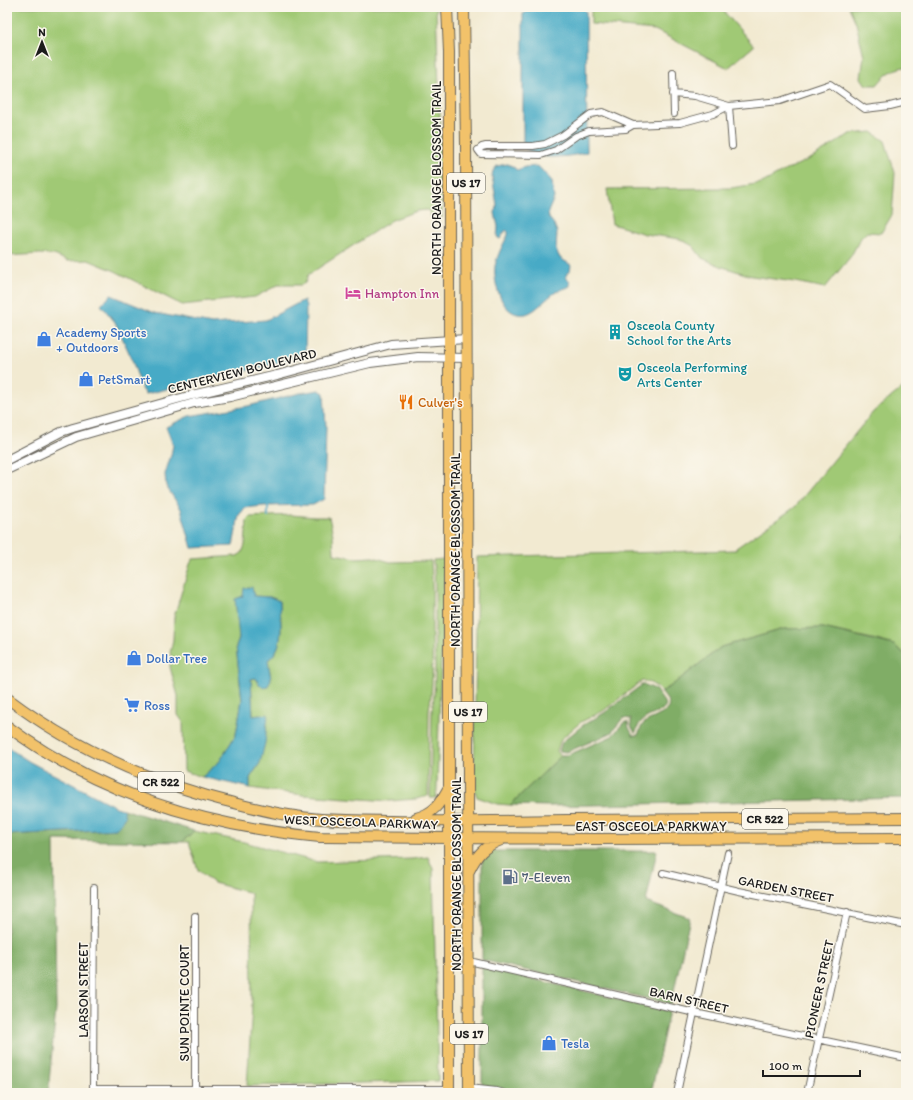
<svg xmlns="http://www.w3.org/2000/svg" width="913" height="1100" font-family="Itim,sans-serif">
	<rect width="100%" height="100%" fill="#fbf7ec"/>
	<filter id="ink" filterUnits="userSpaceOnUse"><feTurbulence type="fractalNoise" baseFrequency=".025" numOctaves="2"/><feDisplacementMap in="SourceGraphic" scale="8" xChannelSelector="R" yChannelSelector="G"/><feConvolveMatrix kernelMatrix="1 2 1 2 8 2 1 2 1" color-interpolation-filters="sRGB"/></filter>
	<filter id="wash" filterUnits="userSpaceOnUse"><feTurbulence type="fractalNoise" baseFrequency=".012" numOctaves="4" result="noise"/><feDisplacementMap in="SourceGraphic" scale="16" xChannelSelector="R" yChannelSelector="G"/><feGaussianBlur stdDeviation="0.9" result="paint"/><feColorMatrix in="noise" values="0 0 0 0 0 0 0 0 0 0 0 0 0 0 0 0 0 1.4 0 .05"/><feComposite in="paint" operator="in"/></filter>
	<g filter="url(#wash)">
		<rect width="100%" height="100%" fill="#f2ead1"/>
		<path fill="#a0c975" stroke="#5e7248" d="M 7,7 L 436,7 L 441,144 L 442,218 L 432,219 L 429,211 L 427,210 L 416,211 L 392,220 L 308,275 L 305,283 L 301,285 L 278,285 L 255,297 L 182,305 L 115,271 L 88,260 L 68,261 L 54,255 L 40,254 L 7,256 Z
			M 591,7 L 720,7 L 754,46 L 728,68 L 655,30 L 591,24 Z
			M 849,7 L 906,7 L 906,67 C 893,68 885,75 877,85 L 866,85 L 861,78 L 864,56 L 856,23 Z
			M 872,132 L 885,141 L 895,173 L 892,215 L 881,233 L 867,232 L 860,239 L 851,256 L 825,288 L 795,282 L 752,276 L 723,267 L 702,258 L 693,246 L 680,239 L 645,234 L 612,224 L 607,189 L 731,188 L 762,183 L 786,170 L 812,158 L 850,134 Z
			M 906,385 L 906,655 L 894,645 L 877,640 L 823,628 L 784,629 L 721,647 L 671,686 L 661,692 C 657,686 649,681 642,681 L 603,711 L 581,722 L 561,739 L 557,751 L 558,754 L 562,755 L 510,805 L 497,804 L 477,797 L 474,788 L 477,557 L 736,550 L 736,548 L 795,507 L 873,412 Z
			M 291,515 L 315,517 L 329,517 L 333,535 L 334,554 L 356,558 L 373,557 L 390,562 L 431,561 C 433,584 432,606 432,629 C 432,656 434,683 429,710 L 428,796 L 416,799 L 390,801 L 303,795 L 250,788 L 250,778 L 260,763 L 268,714 L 253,716 L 251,679 L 257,678 L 259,684 L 271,679 L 268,660 C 286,647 280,621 280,601 L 270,597 L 254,596 L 252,588 L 243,596 L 239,638 L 236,646 L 242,700 L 236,734 L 220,761 L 202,777 L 184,771 L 183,722 L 178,715 L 178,696 L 170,667 L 171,655 L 170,653 L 173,640 L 174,617 L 190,564 L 193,559 L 237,556 L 242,553 L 245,545 L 247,520 L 250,517 Z
			M 445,559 L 439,718 L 437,789 L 436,798 L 430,798 L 432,710 C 437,683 434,655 435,627 C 435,605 436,583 433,560 Z
			M 194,831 L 244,842 L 317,862 L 412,859 L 428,857 L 433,869 L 438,1081 L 247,1086 L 252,1006 L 251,893 L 214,883 L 198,870 L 189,842 L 182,842 Z"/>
		<path fill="#80ad66" stroke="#4e6441" d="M 823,628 L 894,645 L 906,655 L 906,798 L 549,806 L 510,805 L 562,755 L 568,755 L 612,736 L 624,722 L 628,722 L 629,728 L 633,735 L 638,735 C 640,731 641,726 644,723 C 650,718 673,713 668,702 C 667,699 663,695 661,692 L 671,686 L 721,647 L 784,629 Z
			M 643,684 L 655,689 L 666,705 C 660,715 651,713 642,721 C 638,724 638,729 635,733 L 631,726 L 631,719 L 623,718 L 611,733 L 567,752 L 559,751 L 562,742 L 583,725 L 604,713 Z
			M 123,809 L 194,831 L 182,842 L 54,840 L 56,1009 L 48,1093 L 7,1093 L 7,835 L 116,829 L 125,817 Z
			M 486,851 L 657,851 L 646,902 L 690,918 L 671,1004 L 482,960 L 482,856 Z
			M 482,967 L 669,1011 L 651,1093 L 482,1093 Z"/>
		<path fill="#46aac6" stroke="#316371" d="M 534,7 L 581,7 L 586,11 L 587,152 C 576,156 545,160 534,154 C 530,152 527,149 523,147 L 523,14 Z
			M 507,164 L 512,166 L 517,170 L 525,167 L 538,166 L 552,181 L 554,198 L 548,212 L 549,218 L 554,224 L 557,232 L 556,250 L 560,258 L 571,265 L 570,271 L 567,273 L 566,277 L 570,282 L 570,286 C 566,289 560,289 556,292 C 546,298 537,311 526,314 C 502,319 493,283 495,266 C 497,256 503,244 508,235 L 508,232 L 506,230 L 500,239 L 497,237 L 498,227 L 495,213 L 497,205 L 492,176 L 493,171 L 497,166 Z
			M 111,295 L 155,313 L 212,324 L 266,320 L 304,300 L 306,307 L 305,357 L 146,394 L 142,389 L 131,357 L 115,322 L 101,305 Z
			M 319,390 L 324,393 L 326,427 L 324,499 L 313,505 L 263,506 L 245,508 L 239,515 L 233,546 L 192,548 L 181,509 L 166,486 L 165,474 L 171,455 L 173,445 L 166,427 L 189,416 L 248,406 L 300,393 Z
			M 252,587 L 254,596 L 270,597 L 280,601 C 280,621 286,647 268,660 L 271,679 L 268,686 L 263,687 L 259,684 L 256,678 L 251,679 L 253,716 L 268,714 L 265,743 L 260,763 L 250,778 L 250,788 L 202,777 L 220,761 L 236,734 L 242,700 L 236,646 L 239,638 L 235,599 L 243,596 L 244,588 Z
			M 7,747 L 30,762 L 116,807 L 123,809 L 125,817 L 116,829 L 7,835 Z"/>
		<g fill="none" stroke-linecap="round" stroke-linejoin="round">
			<path stroke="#46aac6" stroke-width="2" d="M 268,505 L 268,517"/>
		</g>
	</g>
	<g filter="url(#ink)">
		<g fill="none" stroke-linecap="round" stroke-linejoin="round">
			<defs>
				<path id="minor" d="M 673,73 L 674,114
					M 673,94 L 695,96 L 729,106 L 732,146
					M 633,125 L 603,112 L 591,114 L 563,135 L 545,144 L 533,146 L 486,146 L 482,147 L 478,150 L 481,154 L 541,155 L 556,150 L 576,136 L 589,131 L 626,129 L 633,125 L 680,123 L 713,114 L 729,106 L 780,101 L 830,84 L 865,109 L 890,106 L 906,102
					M 663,873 L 739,891 L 906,925
					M 195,916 L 195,1090
					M 469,961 L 695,1013 L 906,1058
					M 469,1088 L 497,1091 L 504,1093
					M 93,1089 L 449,1089
					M 93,1093 L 94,888
					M 677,1093 L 728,853
					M 807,1093 L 847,912"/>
				<path id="tertiary" d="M 7,460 L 61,432 L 73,428 L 192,395 L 277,375 L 391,344 L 466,339
					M 7,470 L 76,437 L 194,403 L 230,397 L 370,363 L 418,357 L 466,358"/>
				<path id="primary" d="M 447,7 L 449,52 L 449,1093
					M 464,7 L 466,145 L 469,1093
					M 7,698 C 76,750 154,784 238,804 C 262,810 286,816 311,818 C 337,821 364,820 390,821 C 449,822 508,821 567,820 C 680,819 793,819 906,818
					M 7,726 C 98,794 208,827 320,837 L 594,839 L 906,838
					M 416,818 C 434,813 439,805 448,789
					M 469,871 C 477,855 483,847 501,840"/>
			</defs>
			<use href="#minor" stroke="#67645b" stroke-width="8"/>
			<use href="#tertiary" stroke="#67645b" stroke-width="10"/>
			<use href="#primary" stroke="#67645b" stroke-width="12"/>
			<use href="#minor" stroke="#fff" stroke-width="6"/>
			<use href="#tertiary" stroke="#fff" stroke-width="8"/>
			<use href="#primary" stroke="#f2c26a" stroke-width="10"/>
		</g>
	</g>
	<defs>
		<symbol id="hotel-bare" viewBox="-9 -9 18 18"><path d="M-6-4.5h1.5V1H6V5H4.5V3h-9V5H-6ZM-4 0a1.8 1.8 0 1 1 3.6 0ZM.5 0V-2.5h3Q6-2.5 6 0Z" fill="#d1479c" stroke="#fbf7ec" stroke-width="2.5" paint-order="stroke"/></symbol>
		<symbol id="building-bare" viewBox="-9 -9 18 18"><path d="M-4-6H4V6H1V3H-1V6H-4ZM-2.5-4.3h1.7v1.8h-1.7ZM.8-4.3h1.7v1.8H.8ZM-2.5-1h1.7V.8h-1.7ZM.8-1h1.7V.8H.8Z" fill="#0f9aa8" stroke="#fbf7ec" stroke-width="2.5" paint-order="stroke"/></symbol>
		<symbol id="shop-bare" viewBox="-9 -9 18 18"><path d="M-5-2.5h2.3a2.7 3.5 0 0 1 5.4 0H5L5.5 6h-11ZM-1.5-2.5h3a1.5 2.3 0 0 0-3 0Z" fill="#3f7fe0" stroke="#fbf7ec" stroke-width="2.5" paint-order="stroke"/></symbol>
		<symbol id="theatre-bare" viewBox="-9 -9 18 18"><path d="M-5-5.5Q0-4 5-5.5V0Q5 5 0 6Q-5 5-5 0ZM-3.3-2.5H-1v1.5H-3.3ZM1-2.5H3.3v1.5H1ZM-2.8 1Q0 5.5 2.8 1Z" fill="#0f9aa8" stroke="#fbf7ec" stroke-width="2.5" paint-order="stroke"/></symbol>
		<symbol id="restaurant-bare" viewBox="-9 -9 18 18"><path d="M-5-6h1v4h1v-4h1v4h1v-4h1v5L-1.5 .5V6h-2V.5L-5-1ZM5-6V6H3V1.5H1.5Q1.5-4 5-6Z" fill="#e8710a" stroke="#fbf7ec" stroke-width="2.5" paint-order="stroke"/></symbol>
		<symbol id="supermarket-bare" viewBox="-9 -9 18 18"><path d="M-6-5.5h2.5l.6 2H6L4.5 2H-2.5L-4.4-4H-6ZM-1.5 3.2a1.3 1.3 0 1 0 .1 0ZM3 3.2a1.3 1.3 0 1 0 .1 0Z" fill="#3f7fe0" stroke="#fbf7ec" stroke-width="2.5" paint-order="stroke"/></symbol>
		<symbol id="fuel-bare" viewBox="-9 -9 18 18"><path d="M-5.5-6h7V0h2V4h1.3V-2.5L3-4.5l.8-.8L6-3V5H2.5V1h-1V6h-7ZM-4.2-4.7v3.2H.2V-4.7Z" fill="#5c6f8a" stroke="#fbf7ec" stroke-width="2.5" paint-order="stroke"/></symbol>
	</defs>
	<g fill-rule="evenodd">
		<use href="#hotel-bare" x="342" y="282" width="22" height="22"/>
		<use href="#building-bare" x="604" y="321" width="22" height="22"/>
		<use href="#shop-bare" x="33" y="328" width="22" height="22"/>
		<use href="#theatre-bare" x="614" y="363" width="22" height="22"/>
		<use href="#shop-bare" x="75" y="368" width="22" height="22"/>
		<use href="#restaurant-bare" x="395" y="391" width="22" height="22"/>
		<use href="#shop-bare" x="123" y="647" width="22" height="22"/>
		<use href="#supermarket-bare" x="121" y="694" width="22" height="22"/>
		<use href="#fuel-bare" x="499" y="866" width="22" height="22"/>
		<use href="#shop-bare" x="538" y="1032" width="22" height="22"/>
	</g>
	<g text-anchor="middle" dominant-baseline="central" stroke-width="3" stroke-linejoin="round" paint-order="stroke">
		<g fill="#fbf7ec" stroke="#5f5e5a" stroke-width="1">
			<rect x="447" y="173" width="38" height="20" rx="3"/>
			<rect x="449" y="702" width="38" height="20" rx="3"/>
			<rect x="138" y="772" width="46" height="20" rx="3"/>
			<rect x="742" y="809" width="46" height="20" rx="3"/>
			<rect x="450" y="1024" width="38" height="20" rx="3"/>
		</g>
		<g font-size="12" font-weight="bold" fill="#1c1c1c">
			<text x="466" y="183">US 17</text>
			<text x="468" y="712">US 17</text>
			<text x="161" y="782">CR 522</text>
			<text x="765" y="819">CR 522</text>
			<text x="469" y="1034">US 17</text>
		</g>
		<g font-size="13" fill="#1c1c1c" stroke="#fbf7ec">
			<text transform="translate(436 178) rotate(-90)">NORTH ORANGE BLOSSOM TRAIL</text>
			<text transform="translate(242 371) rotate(-14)">CENTERVIEW BOULEVARD</text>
			<text transform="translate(455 550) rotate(-90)">NORTH ORANGE BLOSSOM TRAIL</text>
			<text transform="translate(361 822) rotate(2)">WEST OSCEOLA PARKWAY</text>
			<text x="651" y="826">EAST OSCEOLA PARKWAY</text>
			<text transform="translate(456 874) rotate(-90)">NORTH ORANGE BLOSSOM TRAIL</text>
			<text transform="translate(786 889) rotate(11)">GARDEN STREET</text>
			<text transform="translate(819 989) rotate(-78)">PIONEER STREET</text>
			<text transform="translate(83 990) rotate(-90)">LARSON STREET</text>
			<text transform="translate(689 1000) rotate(13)">BARN STREET</text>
			<text transform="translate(184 1003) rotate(-90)">SUN POINTE COURT</text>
		</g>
		<g font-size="13" fill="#b23c85" stroke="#fbf7ec" text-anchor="start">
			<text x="365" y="293">Hampton Inn</text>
		</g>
		<g font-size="13" fill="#0d838f" stroke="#fbf7ec" text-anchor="start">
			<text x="627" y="325">Osceola County<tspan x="627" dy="15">School for the Arts</tspan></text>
			<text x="637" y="367">Osceola Performing<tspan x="637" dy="15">Arts Center</tspan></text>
		</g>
		<g font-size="13" fill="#366cbe" stroke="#fbf7ec" text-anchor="start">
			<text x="56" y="332">Academy Sports<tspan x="56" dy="15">+ Outdoors</tspan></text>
			<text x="98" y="379">PetSmart</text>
			<text x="146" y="658">Dollar Tree</text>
			<text x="144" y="705">Ross</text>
			<text x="561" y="1043">Tesla</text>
		</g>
		<g font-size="13" fill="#c56008" stroke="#fbf7ec" text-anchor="start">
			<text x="418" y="402">Culver's</text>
		</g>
		<g font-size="13" fill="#4e5e75" stroke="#fbf7ec" text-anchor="start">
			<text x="522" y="877">7-Eleven</text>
		</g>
	</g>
	<rect width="913" height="1100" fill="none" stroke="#fbf7ec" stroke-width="24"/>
	<g transform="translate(42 42)" stroke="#fbf7ec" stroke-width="3" paint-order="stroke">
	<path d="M0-3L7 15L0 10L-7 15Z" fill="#1c1c1c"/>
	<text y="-6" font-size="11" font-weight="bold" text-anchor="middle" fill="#1c1c1c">N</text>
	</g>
	<path d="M763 1070v6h97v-6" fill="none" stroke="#1c1c1c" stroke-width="2"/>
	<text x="769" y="1070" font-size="12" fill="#1c1c1c" stroke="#fbf7ec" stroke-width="3" paint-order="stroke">100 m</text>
</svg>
